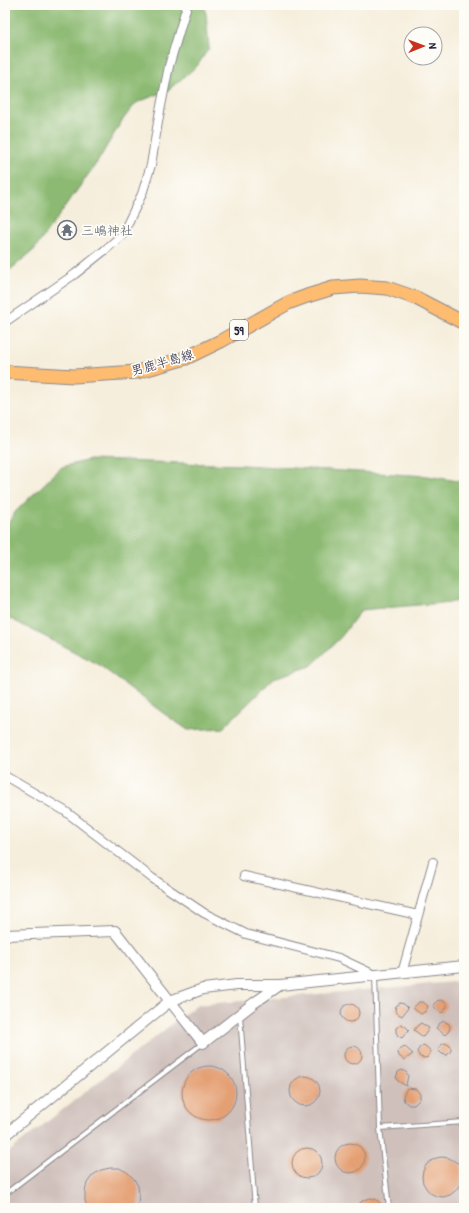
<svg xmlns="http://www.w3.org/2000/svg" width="469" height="1213" font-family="'Patrick Hand','Klee One',sans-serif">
	<rect width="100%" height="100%" fill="#fdfcf7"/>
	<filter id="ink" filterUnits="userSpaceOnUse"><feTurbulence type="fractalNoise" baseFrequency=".025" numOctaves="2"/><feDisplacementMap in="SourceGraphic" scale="8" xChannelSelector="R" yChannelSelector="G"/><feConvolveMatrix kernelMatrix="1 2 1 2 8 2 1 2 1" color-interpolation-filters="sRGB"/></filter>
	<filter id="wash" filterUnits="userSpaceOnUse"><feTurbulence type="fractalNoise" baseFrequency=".012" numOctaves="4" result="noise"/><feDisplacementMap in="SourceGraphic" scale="16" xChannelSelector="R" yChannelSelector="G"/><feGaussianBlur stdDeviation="0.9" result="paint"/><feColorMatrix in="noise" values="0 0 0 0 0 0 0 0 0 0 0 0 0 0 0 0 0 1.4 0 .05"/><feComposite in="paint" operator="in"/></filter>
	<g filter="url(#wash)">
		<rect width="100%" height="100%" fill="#f6eedc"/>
		<path fill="#cfc0bb" d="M 464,981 L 464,1208 L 5,1208 L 5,1155 L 196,1005 Z"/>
		<path fill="#8cba72" stroke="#576e56" d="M 5,5 L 204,5 L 206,14 L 209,48 L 197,66 L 168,90 L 136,103 L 121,122 L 98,161 L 34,250 L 5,274 Z
			M 89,460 L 243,465 L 427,476 L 464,482 L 464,601 L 361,610 L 341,637 L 311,666 L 274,678 L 223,728 L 188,730 L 163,713 L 98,664 L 5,616 L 5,528 L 16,511 L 62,467 Z"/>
		<g id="blocks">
			<path fill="#e49f72" d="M 440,1000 L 444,1001 L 447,1004 L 447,1007 L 442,1013 L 437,1010 L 433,1005 L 437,1001 Z
				M 419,1002 L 423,1002 L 428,1006 L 426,1011 L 421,1014 L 413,1008 Z
				M 400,1003 L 404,1004 L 408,1008 L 402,1016 L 397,1013 L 395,1010 L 396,1006 Z
				M341 1013a9 9 0 1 1 18 0a9 9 0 1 1-18 0Z
				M 444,1021 L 449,1024 L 450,1028 L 449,1031 L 445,1035 L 436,1028 L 440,1023 Z
				M 421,1023 L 429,1028 L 426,1033 L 423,1037 L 414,1030 L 418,1025 Z
				M 401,1024 L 405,1026 L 409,1030 L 402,1038 L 398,1036 L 396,1032 L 396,1028 Z
				M 445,1043 L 449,1045 L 451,1048 L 451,1051 L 447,1055 L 442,1054 L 438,1050 L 441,1045 Z
				M 424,1045 L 431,1051 L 428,1057 L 424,1058 L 420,1057 L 417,1052 L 420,1047 Z
				M 404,1046 L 413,1054 L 404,1060 L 399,1056 L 398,1052 L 400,1049 Z
				M344 1055a9 9 0 1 1 18 0a9 9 0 1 1-18 0Z
				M182 1093a27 27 0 1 1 54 0a27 27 0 1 1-54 0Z
				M 402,1070 L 406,1072 L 408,1075 L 406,1086 L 398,1081 L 396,1078 L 398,1072 Z
				M290 1091a15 15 0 1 1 30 0a15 15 0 1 1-30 0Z
				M 407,1088 L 416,1089 L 420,1094 L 420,1099 L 414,1105 L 409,1105 L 404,1101 L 403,1096 Z
				M335 1158a15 15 0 1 1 30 0a15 15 0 1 1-30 0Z
				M292 1163a15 15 0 1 1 30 0a15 15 0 1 1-30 0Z
				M 442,1157 L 449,1158 L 461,1165 L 461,1179 L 459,1186 L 455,1191 L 450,1195 L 443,1197 L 436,1196 L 430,1193 L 426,1188 L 423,1183 L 422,1177 L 423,1171 L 426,1165 L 431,1161 L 436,1158 Z
				M 110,1168 L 119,1168 L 127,1172 L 134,1179 L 138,1186 L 139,1195 L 138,1204 L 136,1208 L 88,1208 L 85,1201 L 85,1192 L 87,1183 L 93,1175 L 101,1170 Z
				M 370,1198 L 377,1200 L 384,1208 L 356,1208 L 362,1201 Z"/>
		</g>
	</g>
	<g filter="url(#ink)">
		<use href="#blocks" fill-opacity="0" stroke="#8c888c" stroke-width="1"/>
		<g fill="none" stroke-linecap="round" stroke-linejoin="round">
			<defs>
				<path id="service" d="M 375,975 L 380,1128 L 389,1208
					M 240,1016 L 255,1208
					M 380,1128 L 464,1122
					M 5,1194 L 203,1043"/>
				<path id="minor" d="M 5,322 L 75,274 L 105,250 L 122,235 L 142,194 L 151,165 L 159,116 L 169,66 L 187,5
					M 5,776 L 65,811 L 152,878 L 204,913 L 246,934 L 339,958 L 375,975
					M 244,876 L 418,915
					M 402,973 L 433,862"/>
				<path id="tertiary" d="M 5,935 L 115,931 L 203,1043 L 254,1003 L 280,985 L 464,966
					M 5,1135 L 170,1001 L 203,989 L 237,985 L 280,985"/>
				<path id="primary" d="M 5,372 L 74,376 L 137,372 L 186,358 L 221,341 L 288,303 L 307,296 L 333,288 L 360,286 L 387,288 L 416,298 L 464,323"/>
			</defs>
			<use href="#service" stroke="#8c888c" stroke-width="6"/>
			<use href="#minor" stroke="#8c888c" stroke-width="10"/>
			<use href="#tertiary" stroke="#8c888c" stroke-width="12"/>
			<use href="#primary" stroke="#8c888c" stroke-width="15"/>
			<use href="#service" stroke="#fff" stroke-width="4"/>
			<use href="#minor" stroke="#fff" stroke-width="8"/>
			<use href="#tertiary" stroke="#fff" stroke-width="10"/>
			<use href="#primary" stroke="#fdbc70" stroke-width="13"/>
		</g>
	</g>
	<defs>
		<symbol id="temple-ring" viewBox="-11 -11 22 22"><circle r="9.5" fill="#fdfcf7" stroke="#6b7280" stroke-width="1.5"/><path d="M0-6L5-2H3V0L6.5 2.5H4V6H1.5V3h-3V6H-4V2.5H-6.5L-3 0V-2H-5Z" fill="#6b7280"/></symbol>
	</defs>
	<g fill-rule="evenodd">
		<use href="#temple-ring" x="56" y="219" width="22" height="22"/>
	</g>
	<g text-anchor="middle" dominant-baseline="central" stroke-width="3.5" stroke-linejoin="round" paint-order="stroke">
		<rect fill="#fdfcf7" stroke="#646373" stroke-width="1" x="230" y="320" width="18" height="20" rx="3"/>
		<g font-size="12" font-weight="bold" fill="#22223b">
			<text x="239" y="330">59</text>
		</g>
		<g font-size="13" fill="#5b616d" stroke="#fdfcf7" text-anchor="start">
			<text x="81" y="230">三嶋神社</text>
		</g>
		<g font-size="13" fill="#22223b" stroke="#fdfcf7">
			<text transform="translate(162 362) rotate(-16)">男鹿半島線</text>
		</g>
	</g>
	<rect width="469" height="1213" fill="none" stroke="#fdfcf7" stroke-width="20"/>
	<g transform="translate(423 46) rotate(89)"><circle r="19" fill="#fdfcf7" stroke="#a5a5ac"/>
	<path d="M0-3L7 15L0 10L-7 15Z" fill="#c8321e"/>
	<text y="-6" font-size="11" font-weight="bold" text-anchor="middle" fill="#22223b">N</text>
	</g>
</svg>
